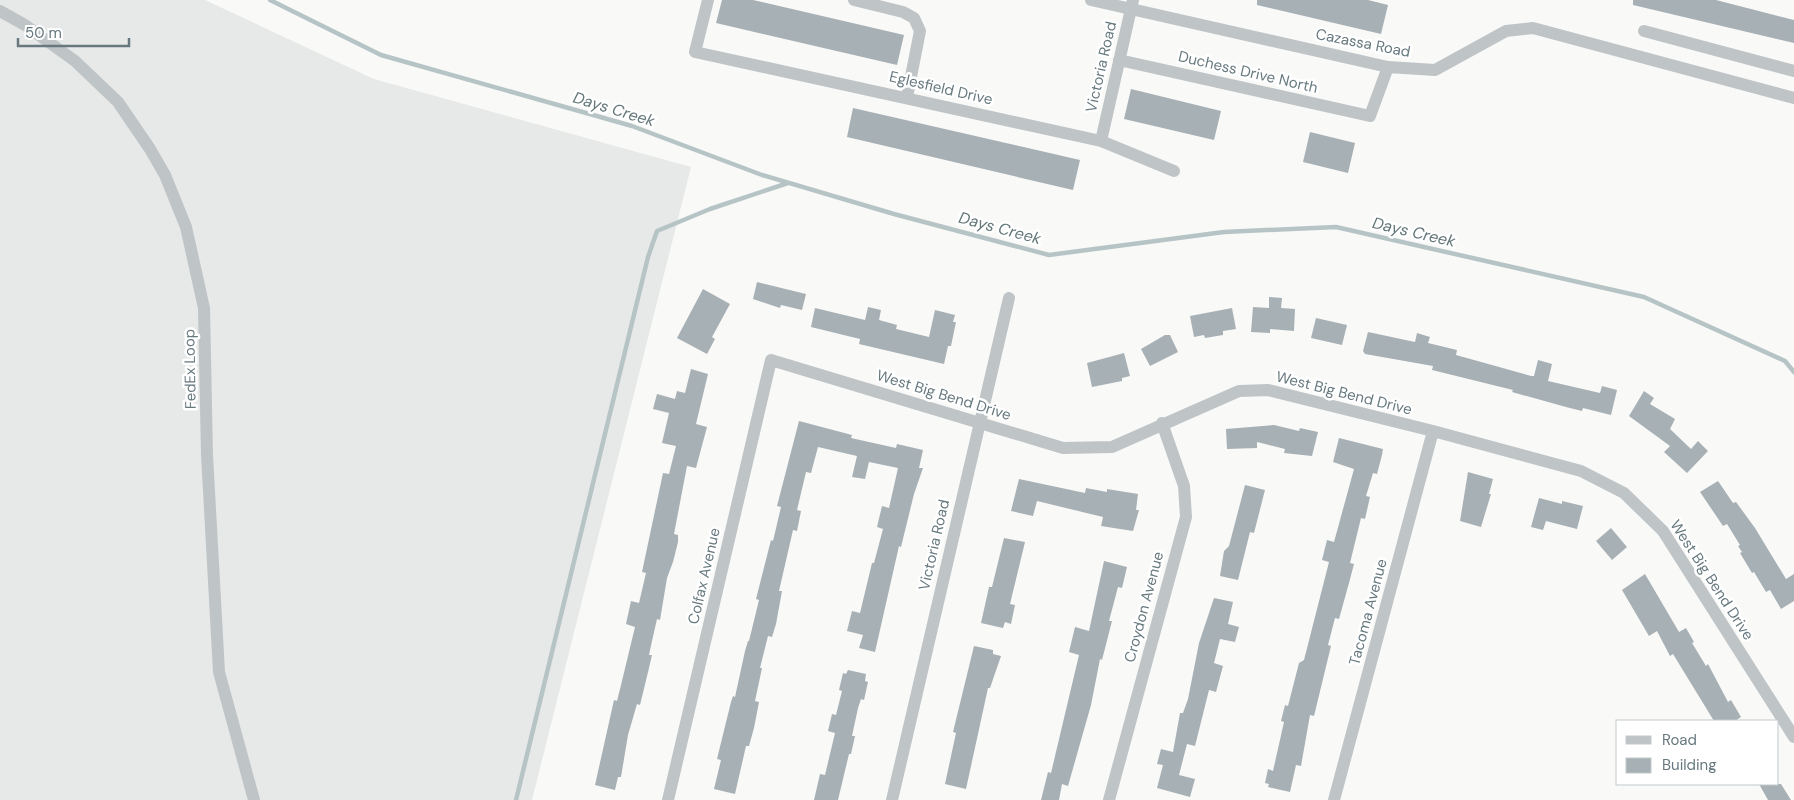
<svg xmlns="http://www.w3.org/2000/svg" width="1794" height="800" font-family="'DM Sans',sans-serif">
	<rect width="100%" height="100%" fill="#f9f9f8"/>
	<path fill="#e7e9e8" d="M 0,0 L 205,0 L 374,79 L 691,167 L 532,800 L 0,800 Z"/>
	<g fill="none" stroke-linecap="round" stroke-linejoin="round">
		<path stroke="#b7c4c6" stroke-width="4.5" d="M 270,0 L 381,55 L 632,126 L 762,175 L 894,214 L 1049,255 L 1224,232 L 1336,227 L 1644,297 L 1785,361 L 1794,372
			M 516,800 L 648,257 L 657,231 L 710,209 L 788,183"/>
	</g>
	<path fill="#a7b0b4" d="M 722,0 L 753,0 L 904,35 L 897,65 L 716,23 Z
		M 1257,0 L 1368,0 L 1388,5 L 1381,34 L 1257,5 Z
		M 1633,0 L 1716,0 L 1794,20 L 1794,43 L 1633,5 Z
		M 1131,89 L 1221,111 L 1214,140 L 1124,119 Z
		M 853,108 L 1080,160 L 1073,190 L 847,137 Z
		M 1310,132 L 1355,143 L 1348,173 L 1303,162 Z
		M 757,282 L 806,294 L 802,310 L 781,305 L 780,308 L 753,299 Z
		M 703,289 L 730,304 L 712,337 L 715,339 L 707,354 L 677,338 Z
		M 1269,297 L 1282,298 L 1281,308 L 1295,309 L 1294,331 L 1270,329 L 1270,333 L 1251,332 L 1253,307 L 1269,308 Z
		M 868,307 L 881,310 L 879,320 L 897,325 L 896,329 L 929,337 L 935,310 L 955,315 L 953,322 L 956,322 L 951,346 L 948,346 L 944,364 L 859,344 L 860,339 L 811,327 L 815,308 L 865,320 Z
		M 1232,308 L 1236,329 L 1223,331 L 1223,335 L 1205,338 L 1204,335 L 1194,337 L 1190,316 Z
		M 1316,318 L 1347,325 L 1342,345 L 1311,338 Z
		M 1368,332 L 1415,342 L 1417,333 L 1430,337 L 1428,343 L 1457,350 L 1456,355 L 1531,376 L 1534,376 L 1538,360 L 1552,364 L 1548,381 L 1600,393 L 1602,386 L 1617,390 L 1611,415 L 1583,408 L 1582,411 L 1566,407 L 1512,392 L 1513,390 L 1432,370 L 1433,366 L 1365,354 L 1363,351 Z
		M 1165,335 L 1170,335 L 1178,352 L 1150,366 L 1141,349 Z
		M 1124,353 L 1130,376 L 1122,378 L 1122,381 L 1092,387 L 1087,363 Z
		M 691,369 L 708,374 L 696,424 L 707,427 L 696,468 L 687,466 L 674,534 L 678,535 L 678,542 L 673,562 L 667,578 L 660,620 L 657,619 L 652,641 L 649,655 L 652,655 L 649,668 L 640,705 L 637,704 L 628,735 L 621,777 L 618,777 L 615,790 L 595,785 L 614,700 L 617,701 L 621,685 L 635,627 L 626,624 L 631,601 L 639,603 L 646,573 L 642,572 L 663,473 L 669,474 L 676,446 L 662,443 L 669,413 L 653,409 L 657,394 L 675,399 L 677,391 L 685,393 Z
		M 1644,391 L 1654,398 L 1650,404 L 1675,419 L 1670,429 L 1691,449 L 1698,441 L 1708,451 L 1687,473 L 1664,452 L 1670,446 L 1629,416 Z
		M 799,421 L 852,435 L 851,438 L 896,448 L 897,444 L 923,450 L 919,468 L 923,468 L 914,494 L 901,547 L 899,546 L 875,652 L 859,648 L 863,635 L 847,631 L 852,611 L 860,613 L 872,563 L 874,563 L 883,529 L 877,527 L 882,506 L 889,508 L 898,468 L 869,462 L 865,479 L 852,477 L 857,456 L 818,447 L 811,473 L 806,472 L 797,510 L 801,511 L 797,531 L 793,530 L 779,591 L 782,591 L 776,624 L 772,637 L 768,636 L 760,668 L 762,668 L 755,701 L 759,702 L 754,728 L 749,746 L 746,746 L 735,794 L 714,789 L 721,760 L 717,759 L 731,702 L 733,696 L 735,697 L 745,651 L 748,641 L 749,641 L 759,600 L 756,599 L 771,540 L 773,541 L 781,507 L 777,506 Z
		M 1274,425 L 1299,431 L 1300,428 L 1318,432 L 1312,456 L 1284,453 L 1285,449 L 1257,442 L 1257,448 L 1227,449 L 1226,429 Z
		M 1339,438 L 1383,449 L 1382,455 L 1377,474 L 1373,473 L 1366,496 L 1370,497 L 1365,519 L 1361,518 L 1350,563 L 1354,564 L 1349,583 L 1339,619 L 1335,618 L 1328,645 L 1331,646 L 1314,716 L 1310,715 L 1301,766 L 1296,765 L 1290,792 L 1268,787 L 1269,784 L 1265,783 L 1268,769 L 1273,771 L 1284,722 L 1281,721 L 1285,705 L 1288,706 L 1299,663 L 1304,660 L 1329,562 L 1322,560 L 1327,540 L 1334,542 L 1354,469 L 1333,462 Z
		M 1468,472 L 1493,479 L 1489,494 L 1491,494 L 1481,527 L 1460,521 Z
		M 1019,479 L 1085,493 L 1086,488 L 1107,492 L 1107,489 L 1138,494 L 1136,510 L 1139,510 L 1133,531 L 1101,526 L 1103,517 L 1037,501 L 1033,516 L 1011,511 Z
		M 1718,481 L 1733,503 L 1736,502 L 1755,528 L 1786,579 L 1794,574 L 1794,601 L 1781,609 L 1770,590 L 1766,592 L 1754,572 L 1752,573 L 1740,553 L 1742,552 L 1738,546 L 1740,545 L 1727,524 L 1723,526 L 1700,492 Z
		M 1245,485 L 1265,490 L 1254,533 L 1250,532 L 1238,580 L 1220,576 L 1224,551 L 1229,546 Z
		M 1539,498 L 1562,504 L 1562,501 L 1583,506 L 1577,529 L 1546,521 L 1543,530 L 1531,527 Z
		M 1611,528 L 1627,547 L 1612,560 L 1596,541 Z
		M 1004,538 L 1025,542 L 1010,604 L 1015,605 L 1011,624 L 1005,622 L 1003,628 L 981,623 L 989,587 L 992,587 Z
		M 1104,561 L 1127,567 L 1122,588 L 1118,587 L 1109,621 L 1112,621 L 1102,660 L 1100,659 L 1091,705 L 1068,786 L 1062,784 L 1059,800 L 1041,800 L 1048,772 L 1051,773 L 1079,655 L 1069,652 L 1075,627 L 1089,631 Z
		M 1645,574 L 1679,632 L 1686,628 L 1694,642 L 1692,643 L 1706,666 L 1708,664 L 1728,702 L 1731,700 L 1741,717 L 1735,721 L 1714,721 L 1673,654 L 1670,656 L 1657,631 L 1649,636 L 1622,590 Z
		M 1214,598 L 1233,602 L 1228,624 L 1239,627 L 1235,642 L 1220,639 L 1214,663 L 1223,666 L 1216,692 L 1209,690 L 1195,746 L 1187,744 L 1179,775 L 1195,779 L 1190,797 L 1157,788 L 1163,765 L 1157,764 L 1161,749 L 1173,752 L 1180,713 L 1183,713 L 1188,699 L 1199,643 Z
		M 974,646 L 993,650 L 993,654 L 1001,656 L 990,688 L 988,688 L 966,789 L 945,784 L 956,733 L 953,732 Z
		M 848,670 L 866,674 L 865,681 L 868,682 L 864,700 L 861,699 L 858,708 L 852,736 L 855,736 L 851,754 L 849,754 L 838,800 L 814,800 L 820,774 L 825,775 L 835,733 L 828,731 L 832,714 L 836,715 L 842,691 L 839,690 L 843,673 L 846,674 Z
		M 1759,784 L 1781,784 L 1791,800 L 1768,800 Z"/>
	<g fill="none" stroke-linecap="round" stroke-linejoin="round">
		<path stroke="#bfc4c6" stroke-width="12" d="M 708,0 L 695,52 L 1101,141 L 1174,171
			M 854,0 L 903,12 L 914,18 L 920,31 L 907,97
			M 1091,0 L 1388,67 L 1435,70 L 1506,31 L 1533,28 L 1794,98
			M 0,11 L 25,25 L 75,61 L 118,102 L 150,149 L 165,175 L 186,227 L 204,308 L 207,455 L 219,672 L 254,800
			M 1644,31 L 1794,71
			M 1119,60 L 1370,116 L 1388,67
			M 1101,141 L 1133,0
			M 668,800 L 771,360 L 1063,448 L 1112,447 L 1239,391 L 1268,390 L 1433,431 L 1581,471 L 1624,493 L 1663,531 L 1794,737
			M 892,800 L 1009,298
			M 1109,800 L 1186,517 L 1184,486 L 1162,423
			M 1334,800 L 1433,431"/>
	</g>
	<g text-anchor="middle" dominant-baseline="central" stroke-width="5" stroke-linejoin="round" paint-order="stroke">
		<g font-size="15" fill="#67797f" stroke="#fff">
			<text transform="translate(1363 43) rotate(11)">Cazassa Road</text>
			<text transform="translate(1101 67) rotate(-77)">Victoria Road</text>
			<text transform="translate(1248 72) rotate(13)">Duchess Drive North</text>
			<text transform="translate(941 88) rotate(13)">Eglesfield Drive</text>
			<text transform="translate(190 369) rotate(-91)">FedEx Loop</text>
			<text transform="translate(1344 393) rotate(14)">West Big Bend Drive</text>
			<text transform="translate(944 395) rotate(17)">West Big Bend Drive</text>
			<text transform="translate(934 545) rotate(-77)">Victoria Road</text>
			<text transform="translate(704 576) rotate(-77)">Colfax Avenue</text>
			<text transform="translate(1712 580) rotate(57)">West Big Bend Drive</text>
			<text transform="translate(1144 607) rotate(-75)">Croydon Avenue</text>
			<text transform="translate(1368 612) rotate(-75)">Tacoma Avenue</text>
		</g>
		<g font-size="16" font-style="italic" fill="#637678" stroke="#fff">
			<text transform="translate(614 109) rotate(17)">Days Creek</text>
			<text transform="translate(1000 228) rotate(15)">Days Creek</text>
			<text transform="translate(1414 232) rotate(13)">Days Creek</text>
		</g>
	</g>
	<rect x="1616" y="720" width="162" height="65" fill="#ffffff" stroke="#c2c9cc"/>
	<rect x="1626" y="736" width="25" height="8" fill="#bfc4c6" stroke="#c2c9cc"/>
	<text x="1662" y="745" font-size="15" fill="#67797f">Road</text>
	<rect x="1626" y="758" width="25" height="15" fill="#a7b0b4" stroke="#c2c9cc"/>
	<text x="1662" y="770" font-size="15" fill="#67797f">Building</text>
	<path d="M18 38v8h111v-8" fill="none" stroke="#67797f" stroke-width="2.5"/>
	<text x="25" y="38" font-size="15" fill="#67797f" stroke="#ffffff" stroke-width="4" paint-order="stroke">50 m</text>
</svg>
